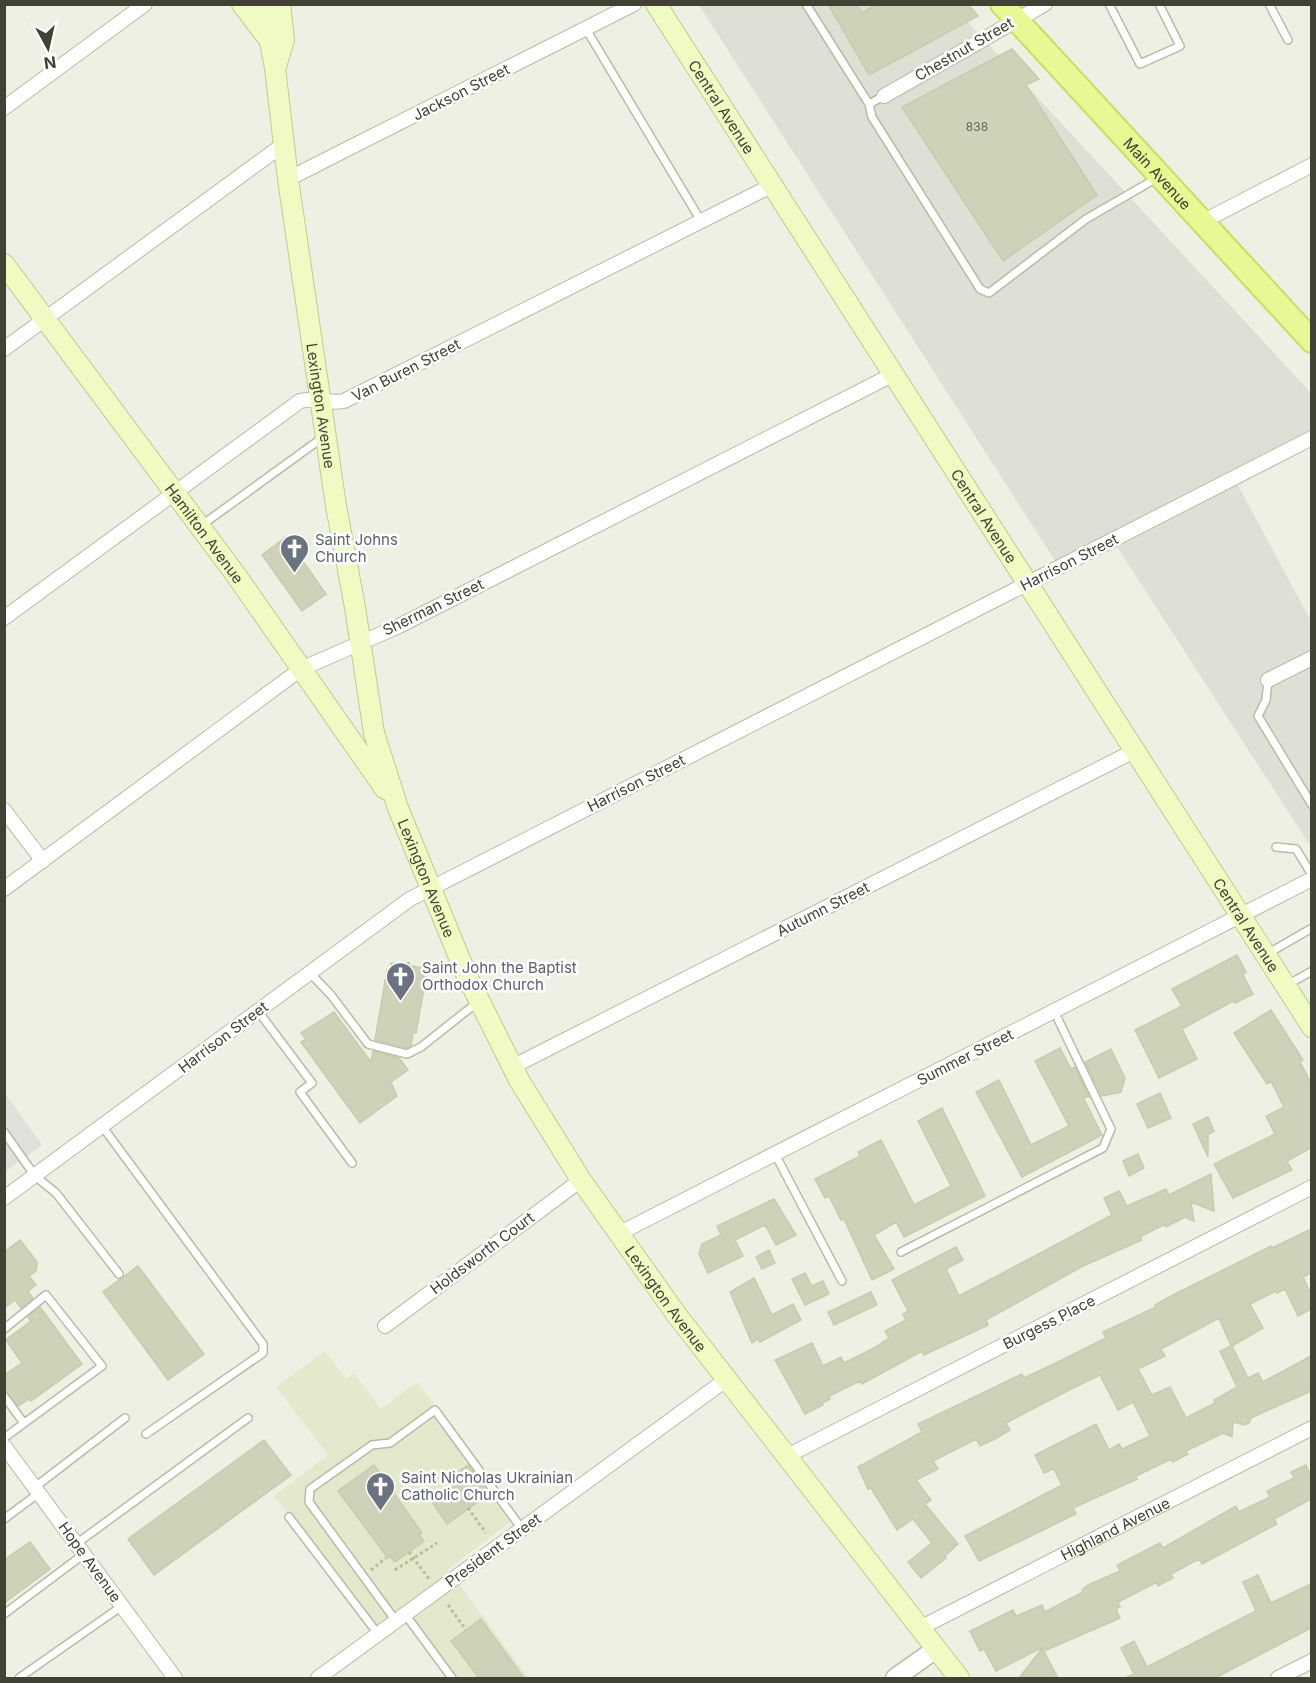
<svg xmlns="http://www.w3.org/2000/svg" width="1316" height="1683" font-family="Inter,sans-serif">
	<rect width="100%" height="100%" fill="#eef0e3"/>
	<path fill="#dfdfd5" d="M 699,5 L 952,5 L 1311,393 L 1311,440 L 1234,478 L 1311,621 L 1311,847 L 1114,542 L 1061,570 Z"/>
	<path fill="#e4e9cd" d="M 325,1351 L 346,1379 L 354,1373 L 381,1409 L 417,1382 L 519,1516 L 448,1569 L 527,1676 L 534,1678 L 457,1678 L 402,1607 L 375,1628 L 274,1496 L 328,1455 L 276,1387 Z"/>
	<path fill="#e1e1db" d="M 4,1092 L 42,1145 L 5,1172 L 4,1172 Z"/>
	<path fill="#d0d1b9" stroke="#c9cbad" stroke-width="1.5" fill-rule="evenodd" d="M 828,4 L 856,4 L 862,13 L 877,4 L 968,4 L 978,16 L 869,75 Z
		M 1012,49 L 1039,79 L 1026,85 L 1097,195 L 1003,261 L 902,107 Z
		M 286,537 L 326,594 L 302,611 L 262,555 Z
		M 1237,955 L 1246,972 L 1243,975 L 1253,994 L 1235,1003 L 1233,1001 L 1182,1029 L 1197,1059 L 1159,1078 L 1135,1030 L 1182,1006 L 1172,989 Z
		M 391,963 L 424,968 L 423,976 L 426,977 L 416,1033 L 413,1032 L 411,1046 L 407,1048 L 375,1040 L 387,970 L 390,971 Z
		M 1271,1010 L 1303,1060 L 1300,1062 L 1311,1083 L 1311,1148 L 1287,1161 L 1292,1170 L 1233,1198 L 1214,1164 L 1275,1134 L 1266,1116 L 1284,1107 L 1271,1081 L 1267,1084 L 1234,1033 Z
		M 334,1012 L 371,1062 L 373,1051 L 399,1058 L 408,1070 L 391,1082 L 397,1096 L 360,1123 L 301,1042 L 306,1039 L 301,1033 Z
		M 1060,1048 L 1071,1069 L 1075,1067 L 1089,1097 L 1083,1097 L 1102,1135 L 1022,1177 L 976,1092 L 999,1080 L 1031,1145 L 1069,1126 L 1035,1061 Z
		M 1111,1049 L 1125,1078 L 1121,1092 L 1102,1096 L 1085,1062 Z
		M 1160,1093 L 1171,1118 L 1148,1128 L 1137,1104 Z
		M 942,1108 L 985,1196 L 904,1237 L 896,1222 L 874,1235 L 894,1269 L 872,1280 L 844,1219 L 841,1220 L 829,1196 L 825,1198 L 815,1179 L 860,1156 L 858,1152 L 881,1140 L 914,1205 L 951,1186 L 918,1121 Z
		M 1208,1117 L 1214,1131 L 1208,1135 L 1208,1157 L 1193,1124 Z
		M 1138,1154 L 1144,1168 L 1129,1176 L 1123,1161 Z
		M 1211,1174 L 1214,1211 L 1191,1202 L 1194,1221 L 1185,1217 L 1166,1227 L 1165,1224 L 1140,1237 L 1142,1240 L 1083,1266 L 986,1320 L 988,1325 L 924,1355 L 922,1351 L 862,1384 L 860,1381 L 829,1396 L 830,1399 L 822,1403 L 823,1405 L 805,1414 L 775,1360 L 812,1343 L 823,1366 L 841,1357 L 844,1363 L 874,1348 L 889,1338 L 885,1331 L 906,1320 L 903,1314 L 908,1311 L 892,1280 L 956,1247 L 963,1260 L 946,1269 L 959,1296 L 1112,1215 L 1104,1198 L 1119,1191 L 1127,1206 L 1166,1189 L 1169,1195 Z
		M 774,1199 L 796,1235 L 776,1245 L 765,1225 L 735,1240 L 743,1256 L 708,1273 L 699,1254 L 702,1244 L 721,1235 L 717,1226 Z
		M 1311,1229 L 1311,1273 L 1303,1277 L 1311,1295 L 1311,1309 L 1298,1316 L 1285,1289 L 1277,1293 L 1276,1291 L 1250,1304 L 1263,1328 L 1232,1346 L 1248,1378 L 1258,1373 L 1263,1382 L 1311,1356 L 1311,1391 L 1251,1418 L 1249,1423 L 1244,1425 L 1233,1422 L 1232,1437 L 1223,1433 L 1186,1451 L 1188,1454 L 1173,1462 L 1171,1459 L 1136,1476 L 1137,1479 L 1073,1508 L 1076,1514 L 979,1561 L 965,1536 L 1062,1485 L 1054,1469 L 1044,1473 L 1035,1455 L 1096,1424 L 1109,1450 L 1119,1444 L 1122,1449 L 1150,1436 L 1133,1402 L 1118,1410 L 1100,1375 L 1073,1388 L 1006,1423 L 1010,1430 L 995,1439 L 980,1446 L 976,1439 L 933,1461 L 938,1469 L 916,1480 L 931,1500 L 925,1504 L 958,1544 L 945,1556 L 946,1558 L 921,1578 L 908,1562 L 932,1543 L 913,1519 L 897,1530 L 871,1488 L 868,1489 L 858,1467 L 922,1432 L 918,1424 L 1022,1374 L 1024,1378 L 1058,1362 L 1106,1338 L 1103,1332 L 1156,1307 L 1155,1305 L 1171,1296 L 1271,1246 L 1272,1248 ZM 1219,1318 L 1231,1346 L 1220,1351 L 1237,1387 L 1214,1400 L 1215,1403 L 1186,1418 L 1170,1387 L 1152,1395 L 1138,1369 L 1165,1356 L 1161,1349 Z
		M 20,1240 L 37,1262 L 36,1271 L 29,1276 L 36,1285 L 28,1291 L 33,1298 L 21,1308 L 15,1300 L 4,1308 L 4,1252 Z
		M 769,1250 L 775,1263 L 762,1269 L 756,1257 Z
		M 138,1266 L 204,1354 L 168,1380 L 103,1292 Z
		M 805,1273 L 812,1286 L 823,1281 L 829,1294 L 805,1305 L 792,1279 Z
		M 754,1278 L 772,1315 L 793,1304 L 801,1320 L 760,1342 L 758,1339 L 752,1343 L 730,1292 Z
		M 871,1292 L 877,1305 L 834,1325 L 828,1312 Z
		M 40,1307 L 82,1364 L 31,1401 L 29,1399 L 18,1406 L 4,1390 L 4,1375 L 22,1363 L 6,1340 L 31,1321 L 28,1317 Z
		M 264,1440 L 291,1475 L 154,1575 L 128,1539 Z
		M 374,1465 L 422,1533 L 419,1535 L 424,1541 L 395,1562 L 390,1556 L 388,1558 L 338,1491 Z
		M 468,1465 L 489,1494 L 447,1524 L 432,1502 L 458,1483 L 452,1476 Z
		M 1306,1465 L 1311,1476 L 1311,1499 L 1274,1519 L 1277,1524 L 1202,1564 L 1200,1560 L 1195,1561 L 1171,1574 L 1173,1578 L 1158,1586 L 1157,1582 L 1118,1602 L 1120,1607 L 1116,1609 L 1120,1618 L 1044,1651 L 1058,1678 L 1019,1678 L 1043,1647 L 996,1671 L 984,1649 L 980,1651 L 970,1631 L 1013,1610 L 1016,1616 L 1042,1605 L 1045,1612 L 1083,1592 L 1082,1590 L 1088,1585 L 1120,1571 L 1117,1565 L 1160,1543 L 1163,1548 L 1236,1506 L 1239,1512 L 1270,1497 L 1267,1491 L 1294,1478 L 1291,1472 Z
		M 30,1542 L 50,1569 L 4,1603 L 4,1560 Z
		M 1258,1575 L 1271,1603 L 1311,1584 L 1311,1628 L 1215,1678 L 1125,1678 L 1134,1674 L 1121,1648 L 1134,1641 L 1147,1667 L 1256,1611 L 1243,1582 Z
		M 481,1619 L 524,1678 L 479,1678 L 451,1641 Z"/>
	<g fill="none" stroke-linecap="round" stroke-linejoin="round">
		<defs>
			<path id="service" d="M 806,4 L 869,104
				M 1109,4 L 1140,64 L 1180,46 L 1159,4
				M 1269,4 L 1288,40
				M 586,29 L 701,221
				M 884,96 L 869,104 L 872,117 L 980,289 L 989,293 L 1086,219 L 1157,178
				M 202,525 L 322,438
				M 1268,680 L 1266,700 L 1258,716 L 1312,805
				M 1276,847 L 1296,849 L 1312,875
				M 1267,954 L 1312,928
				M 310,973 L 331,995 L 368,1044 L 407,1054 L 421,1047 L 479,1001
				M 1287,985 L 1312,971
				M 258,1011 L 312,1083 L 300,1092 L 352,1163
				M 102,1126 L 263,1344 L 263,1353 L 146,1434
				M 4,1132 L 35,1176 L 56,1193 L 119,1274
				M 775,1154 L 842,1281
				M 901,1252 L 1103,1148 L 1111,1129 L 1054,1011
				M 4,1329 L 46,1295 L 102,1366 L 4,1438
				M 4,1396 L 23,1422
				M 35,1487 L 125,1418
				M 289,1517 L 378,1634
				M 4,1519 L 39,1493
				M 76,1544 L 248,1418
				M 4,1614 L 84,1554
				M 405,1614 L 452,1678
				M 396,1621 L 309,1502 L 310,1489 L 372,1445 L 390,1443 L 435,1410 L 522,1529
				M 19,1678 L 122,1606"/>
			<g id="minor">
				<path d="M 884,96 L 1045,4"/>
				<path d="M 4,108 L 145,4"/>
				<path d="M 288,179 L 634,4"/>
				<path d="M 1202,222 L 1312,165"/>
				<path d="M 4,349 L 284,144"/>
				<path d="M 4,618 L 300,401 C 315,397 329,404 344,401 L 771,186"/>
				<path d="M 1268,680 L 1312,658"/>
				<path d="M 4,810 L 43,861"/>
				<path d="M 4,889 L 301,669 L 399,626 L 892,375"/>
				<path d="M 512,1067 L 1134,751"/>
				<path d="M 4,1198 L 410,899 L 1312,438"/>
				<path d="M 618,1234 L 1312,879"/>
				<path d="M 385,1326 L 581,1180"/>
				<path d="M 4,1446 L 175,1678"/>
				<path d="M 787,1456 L 1312,1187"/>
				<path id="s1" d="M 920,1628 L 1312,1428"/>
				<path d="M 318,1678 L 727,1379"/>
				<path d="M 1278,1678 L 1312,1661"/>
			</g>
			<path id="tertiary" d="M 895,1678 L 936,1649"/>
			<g id="secondary">
				<path d="M 242,4 L 267,37"/>
				<path id="s2" d="M 263,4 L 275,68 L 288,179 L 336,506 L 355,607 L 374,733 L 398,808 L 466,974 L 519,1080 L 581,1180 L 676,1314 L 959,1678"/>
				<path id="s3" d="M 656,4 L 1312,1027"/>
				<path d="M 276,66 L 284,40 L 280,4"/>
				<path id="s4" d="M 4,264 L 236,575 L 385,789"/>
			</g>
			<g id="primary">
				<path id="s5" d="M 1002,4 L 1312,341"/>
			</g>
		</defs>
		<use href="#service" stroke="#b8bba6" stroke-width="10"/>
		<use href="#minor" stroke="#b8bba6" stroke-width="16"/>
		<use href="#tertiary" stroke="#b8bba6" stroke-width="21"/>
		<use href="#secondary" stroke="#c0cb92" stroke-width="22"/>
		<use href="#primary" stroke="#cadc65" stroke-width="26"/>
		<path stroke="#b8bc98" stroke-width="3" stroke-dasharray="3 3" stroke-linecap="butt" d="M 408,965 L 409,959
			M 468,1508 L 486,1533
			M 409,1552 L 429,1579
			M 371,1570 L 386,1558
			M 395,1570 L 437,1543
			M 448,1605 L 466,1630"/>
		<use href="#service" stroke="#fff" stroke-width="7"/>
		<use href="#minor" stroke="#fff" stroke-width="14"/>
		<use href="#tertiary" stroke="#fff" stroke-width="18"/>
		<use href="#secondary" stroke="#effbc2" stroke-width="20"/>
		<use href="#primary" stroke="#e8f894" stroke-width="22"/>
	</g>
	<defs>
		<symbol id="church-pin" viewBox="-11 -11 22 30"><path d="M0 17L-7.5 6A9.5 9.5 0 1 1 7.5 6Z" fill="#6b7280" stroke="#fff"/><path d="M-1.2-6h2.4v3.5h3.3v2.4h-3.3V6h-2.4V-.1h-3.3v-2.4h3.3Z" fill="#fff"/></symbol>
	</defs>
	<g fill-rule="evenodd">
		<use href="#church-pin" x="278" y="532" width="33" height="45"/>
		<use href="#church-pin" x="384" y="960" width="33" height="45"/>
		<use href="#church-pin" x="364" y="1470" width="33" height="45"/>
	</g>
	<g text-anchor="middle" dominant-baseline="central" stroke-width="5" stroke-linejoin="round" paint-order="stroke">
		<g font-size="12" fill="#656654">
			<text x="977" y="126">838</text>
		</g>
		<g font-size="15" fill="#414233" stroke="#fff">
			<text transform="translate(964 49) rotate(-30)">Chestnut Street</text>
			<text transform="translate(461 92) rotate(-27)">Jackson Street</text>
			<text stroke="none"><textPath href="#s3" startOffset="122">Central Avenue</textPath></text>
			<text stroke="none"><textPath href="#s5" startOffset="230">Main Avenue</textPath></text>
			<text transform="translate(406 370) rotate(-27)">Van Buren Street</text>
			<text stroke="none"><textPath href="#s2" startOffset="406">Lexington Avenue</textPath></text>
			<text stroke="none"><textPath href="#s3" startOffset="608">Central Avenue</textPath></text>
			<text stroke="none"><textPath href="#s4" startOffset="336">Hamilton Avenue</textPath></text>
			<text transform="translate(1069 562) rotate(-27)">Harrison Street</text>
			<text transform="translate(433 607) rotate(-26)">Sherman Street</text>
			<text transform="translate(636 783) rotate(-27)">Harrison Street</text>
			<text stroke="none"><textPath href="#s2" startOffset="892">Lexington Avenue</textPath></text>
			<text transform="translate(823 909) rotate(-27)">Autumn Street</text>
			<text stroke="none"><textPath href="#s3" startOffset="1094">Central Avenue</textPath></text>
			<text transform="translate(223 1037) rotate(-37)">Harrison Street</text>
			<text transform="translate(965 1057) rotate(-27)">Summer Street</text>
			<text transform="translate(482 1253) rotate(-37)">Holdsworth Court</text>
			<text stroke="none"><textPath href="#s2" startOffset="1378">Lexington Avenue</textPath></text>
			<text transform="translate(1049 1322) rotate(-27)">Burgess Place</text>
			<text stroke="none"><textPath href="#s1" startOffset="219">Highland Avenue</textPath></text>
			<text transform="translate(493 1550) rotate(-36)">President Street</text>
			<text transform="translate(90 1562) rotate(54)">Hope Avenue</text>
		</g>
		<g font-size="15" fill="#5b616d" stroke="#fff" text-anchor="start">
			<text x="315" y="539">Saint Johns<tspan x="315" dy="17">Church</tspan></text>
			<text x="422" y="967">Saint John the Baptist<tspan x="422" dy="17">Orthodox Church</tspan></text>
			<text x="401" y="1477">Saint Nicholas Ukrainian<tspan x="401" dy="17">Catholic Church</tspan></text>
		</g>
	</g>
	<rect width="1316" height="1683" fill="none" stroke="#414233" stroke-width="12"/>
	<g transform="translate(48 48) rotate(172)" stroke="#ffffff" stroke-width="4.5" paint-order="stroke">
	<path d="M0-4.5L10 22L0 15L-10 22Z" fill="#414233"/>
	<text y="-9" font-size="16" font-weight="bold" text-anchor="middle" fill="#414233">N</text>
	</g>
</svg>
